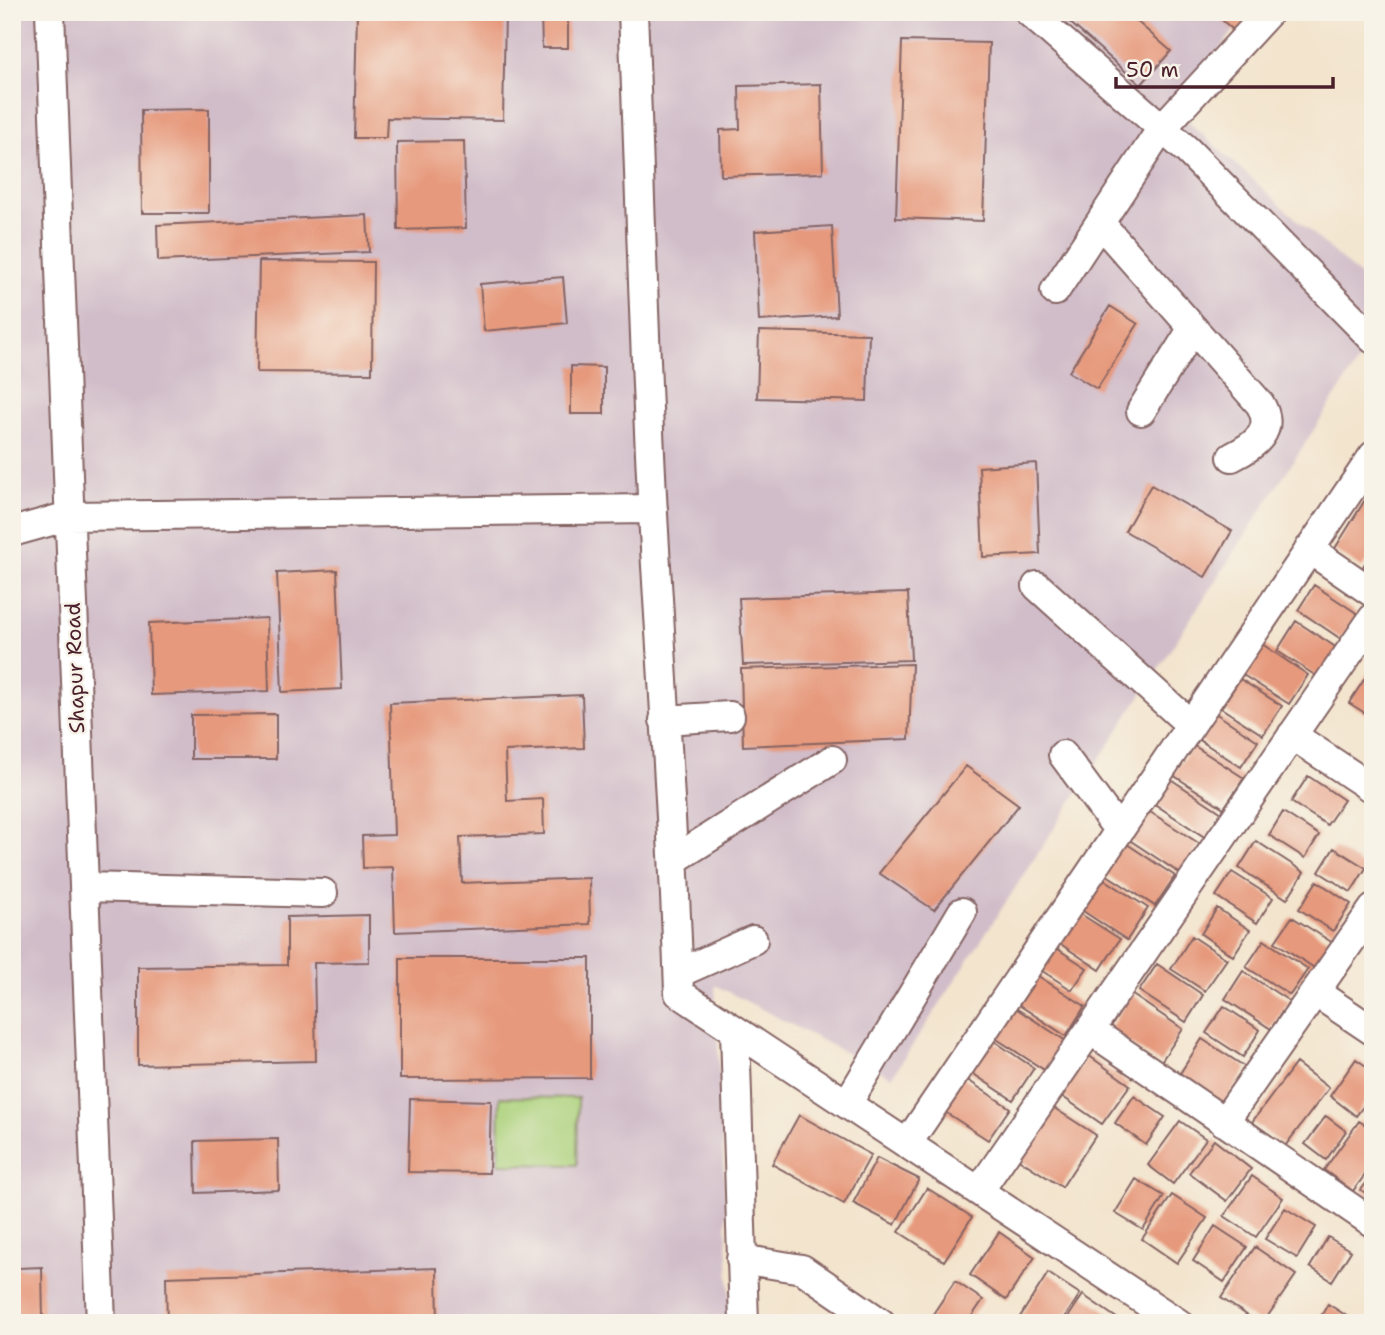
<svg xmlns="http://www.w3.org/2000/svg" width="1385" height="1335" font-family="'Shantell Sans',sans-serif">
	<rect width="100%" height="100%" fill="#f7f3e8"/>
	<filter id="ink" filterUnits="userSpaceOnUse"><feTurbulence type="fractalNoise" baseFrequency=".0143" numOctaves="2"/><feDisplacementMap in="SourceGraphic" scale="14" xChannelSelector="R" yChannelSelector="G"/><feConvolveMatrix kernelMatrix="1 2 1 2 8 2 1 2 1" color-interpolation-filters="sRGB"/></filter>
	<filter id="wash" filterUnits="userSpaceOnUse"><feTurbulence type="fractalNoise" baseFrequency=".00686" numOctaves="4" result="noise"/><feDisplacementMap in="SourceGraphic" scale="28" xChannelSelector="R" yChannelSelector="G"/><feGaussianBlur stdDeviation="1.57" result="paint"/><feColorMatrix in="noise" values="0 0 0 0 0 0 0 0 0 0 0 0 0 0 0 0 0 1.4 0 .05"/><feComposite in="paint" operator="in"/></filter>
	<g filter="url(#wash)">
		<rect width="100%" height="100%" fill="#f3e4cd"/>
		<path fill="#d1bdc9" d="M 12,12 L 1248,12 L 1174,109 L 1373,288 L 1373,339 L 892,1077 L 715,985 L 731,1323 L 12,1323 Z"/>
		<path fill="#abd17a" stroke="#7a7852" stroke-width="2" d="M 500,1097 L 578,1098 L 577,1165 L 499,1164 Z"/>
		<g id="blocks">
			<path fill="#e6997c" d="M 357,12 L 505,12 L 503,120 L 387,118 L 386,138 L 354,138 Z
				M 541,12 L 568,12 L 568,48 L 542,48 Z
				M 1058,12 L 1126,12 L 1171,51 L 1141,85 Z
				M 1213,12 L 1261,12 L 1240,36 Z
				M 902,41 L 989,43 L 983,221 L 896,218 Z
				M 821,84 L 823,173 L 721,176 L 720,130 L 740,129 L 739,86 Z
				M 209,109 L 209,213 L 142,213 L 141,110 Z
				M 464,141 L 466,228 L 398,230 L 397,142 Z
				M 367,215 L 369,252 L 158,261 L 157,225 Z
				M 832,226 L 837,316 L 759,321 L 755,231 Z
				M 259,261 L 373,262 L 372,373 L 257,372 Z
				M 563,277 L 567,323 L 484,331 L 480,284 Z
				M 1110,306 L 1138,324 L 1097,389 L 1069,372 Z
				M 759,331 L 869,334 L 867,401 L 757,398 Z
				M 571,366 L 604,367 L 604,414 L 571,414 Z
				M 1036,463 L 1040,554 L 983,557 L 979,467 Z
				M 1151,485 L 1232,531 L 1205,577 L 1125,531 Z
				M 1365,500 L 1373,505 L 1373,551 L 1362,568 L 1334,550 Z
				M 337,570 L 342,689 L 282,692 L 277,573 Z
				M 1314,585 L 1358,614 L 1341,639 L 1298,610 Z
				M 908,593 L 911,660 L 743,665 L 739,598 Z
				M 267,618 L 269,691 L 151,695 L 149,623 Z
				M 1296,621 L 1340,650 L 1321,679 L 1277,651 Z
				M 1262,644 L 1308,675 L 1289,704 L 1243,675 Z
				M 912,664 L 909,739 L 743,746 L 741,669 Z
				M 1369,672 L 1373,675 L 1373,718 L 1349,703 Z
				M 1240,679 L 1282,706 L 1263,735 L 1221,708 Z
				M 582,695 L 584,748 L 505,751 L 507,801 L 543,799 L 544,834 L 460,837 L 462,883 L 589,878 L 590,924 L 395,932 L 393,867 L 363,868 L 362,836 L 394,835 L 390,703 Z
				M 1215,713 L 1258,741 L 1241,767 L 1198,739 Z
				M 276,714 L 276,759 L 191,759 L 191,715 Z
				M 1193,745 L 1244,778 L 1224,808 L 1173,775 Z
				M 966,766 L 1019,805 L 934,910 L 879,873 Z
				M 1308,776 L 1344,800 L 1327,825 L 1291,802 Z
				M 1169,778 L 1222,813 L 1206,838 L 1153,803 Z
				M 1147,810 L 1200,844 L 1181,874 L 1128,839 Z
				M 1283,812 L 1319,835 L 1305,858 L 1269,835 Z
				M 1256,841 L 1304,872 L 1287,899 L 1239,868 Z
				M 1124,842 L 1175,876 L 1155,906 L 1104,873 Z
				M 1334,848 L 1366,868 L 1351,892 L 1319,872 Z
				M 1232,872 L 1273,898 L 1257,923 L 1216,896 Z
				M 1098,875 L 1148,908 L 1127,940 L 1077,907 Z
				M 1317,881 L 1351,904 L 1333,931 L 1299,909 Z
				M 1217,908 L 1250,930 L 1233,956 L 1201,934 Z
				M 1079,913 L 1120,939 L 1100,970 L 1059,943 Z
				M 369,915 L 369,962 L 314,963 L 316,1061 L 138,1065 L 138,967 L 287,965 L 287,917 Z
				M 1292,917 L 1333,943 L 1316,969 L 1275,942 Z
				M 1192,936 L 1227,959 L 1205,991 L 1171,969 Z
				M 1264,940 L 1308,969 L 1290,995 L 1246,967 Z
				M 1053,946 L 1087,968 L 1072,990 L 1039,969 Z
				M 400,958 L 590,958 L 590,1078 L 400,1079 Z
				M 1157,964 L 1203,995 L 1186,1022 L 1139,991 Z
				M 1243,971 L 1289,1001 L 1271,1029 L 1225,999 Z
				M 1035,974 L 1085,1006 L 1066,1036 L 1016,1003 Z
				M 1131,994 L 1183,1029 L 1160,1063 L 1109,1030 Z
				M 1224,1006 L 1260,1030 L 1243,1057 L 1206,1033 Z
				M 1014,1007 L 1066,1041 L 1046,1071 L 995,1038 Z
				M 12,1029 L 16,1029 L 15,1098 L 12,1098 Z
				M 988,1037 L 1034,1068 L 1013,1100 L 966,1069 Z
				M 1202,1039 L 1247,1068 L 1224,1104 L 1179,1075 Z
				M 1088,1055 L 1130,1085 L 1102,1124 L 1060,1095 Z
				M 1356,1059 L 1373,1071 L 1373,1093 L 1356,1116 L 1330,1096 Z
				M 1296,1063 L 1329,1088 L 1285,1146 L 1252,1122 Z
				M 960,1075 L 1010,1108 L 988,1140 L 939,1108 Z
				M 1134,1096 L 1165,1117 L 1146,1145 L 1115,1123 Z
				M 410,1099 L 491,1101 L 489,1173 L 408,1172 Z
				M 1051,1106 L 1096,1135 L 1062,1187 L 1017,1158 Z
				M 799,1115 L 871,1155 L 844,1204 L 772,1164 Z
				M 1326,1116 L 1346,1131 L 1326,1160 L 1305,1144 Z
				M 1180,1121 L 1206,1139 L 1173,1184 L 1148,1165 Z
				M 1359,1121 L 1373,1130 L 1373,1164 L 1353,1191 L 1324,1170 Z
				M 278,1139 L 279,1190 L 196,1193 L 195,1141 Z
				M 1214,1140 L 1251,1169 L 1227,1201 L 1189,1173 Z
				M 877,1158 L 919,1179 L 895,1225 L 853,1203 Z
				M 1373,1174 L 1373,1198 L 1361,1190 Z
				M 1252,1176 L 1283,1198 L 1256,1237 L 1224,1216 Z
				M 1136,1179 L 1164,1196 L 1143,1230 L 1115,1213 Z
				M 927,1188 L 972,1217 L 944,1261 L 899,1232 Z
				M 1172,1195 L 1207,1218 L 1177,1263 L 1142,1239 Z
				M 1285,1208 L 1316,1227 L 1297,1258 L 1265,1239 Z
				M 12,1223 L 17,1223 L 18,1268 L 42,1267 L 43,1323 L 12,1323 Z
				M 1215,1226 L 1247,1247 L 1224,1282 L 1193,1261 Z
				M 999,1232 L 1035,1257 L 1006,1300 L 970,1275 Z
				M 1328,1237 L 1351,1251 L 1332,1281 L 1310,1267 Z
				M 1255,1247 L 1296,1275 L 1263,1323 L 1259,1323 L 1221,1298 Z
				M 437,1268 L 438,1323 L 167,1323 L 166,1277 Z
				M 1048,1273 L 1080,1294 L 1061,1323 L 1023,1323 L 1018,1320 Z
				M 955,1281 L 983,1300 L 967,1323 L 927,1323 Z
				M 1083,1295 L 1124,1323 L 1064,1323 Z
				M 1328,1304 L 1358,1323 L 1317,1323 Z"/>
		</g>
	</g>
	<g filter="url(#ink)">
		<use href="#blocks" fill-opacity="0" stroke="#856464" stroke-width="2"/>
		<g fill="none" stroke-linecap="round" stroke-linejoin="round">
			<defs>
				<path id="minor" d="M 50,12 L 101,1323
					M 633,12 C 640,179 644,347 653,514 C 662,674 674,833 679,993 L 1178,1323
					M 1029,12 L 1187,150 L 1373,339
					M 1100,223 L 1260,404 C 1276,431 1254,446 1232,457
					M 1055,291 L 1162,128 L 1269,12
					M 1141,411 L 1193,328
					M 12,532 L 69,516 L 653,509
					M 1309,549 L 1373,593
					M 1037,586 L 1191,725
					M 664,720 L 730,716
					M 1292,735 L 1373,789
					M 1063,755 L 1119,831
					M 675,859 L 832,760
					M 84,887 L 323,893
					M 679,973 L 753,940
					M 1315,992 L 1373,1031
					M 735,1030 L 744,1323
					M 1090,1030 L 1373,1223
					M 847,1104 L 962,912
					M 1224,1122 L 1373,909
					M 907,1144 L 1373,456
					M 979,1191 L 1373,618
					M 741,1259 L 802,1269 L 881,1323"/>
			</defs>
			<use href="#minor" stroke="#856464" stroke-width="32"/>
			<use href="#minor" stroke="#fff" stroke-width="28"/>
		</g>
	</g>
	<g text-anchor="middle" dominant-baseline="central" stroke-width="5" stroke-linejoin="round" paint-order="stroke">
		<g font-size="21" fill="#4a1f2b" stroke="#f7f3e8">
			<text transform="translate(75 668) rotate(-92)">Shapur Road</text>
		</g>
	</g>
	<rect width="1385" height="1335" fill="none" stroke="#f7f3e8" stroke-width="42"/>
	<path d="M1116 77v10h217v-10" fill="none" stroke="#4a1f2b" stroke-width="3.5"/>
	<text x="1126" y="77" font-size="21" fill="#4a1f2b" stroke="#f7f3e8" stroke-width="5" paint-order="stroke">50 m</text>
</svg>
